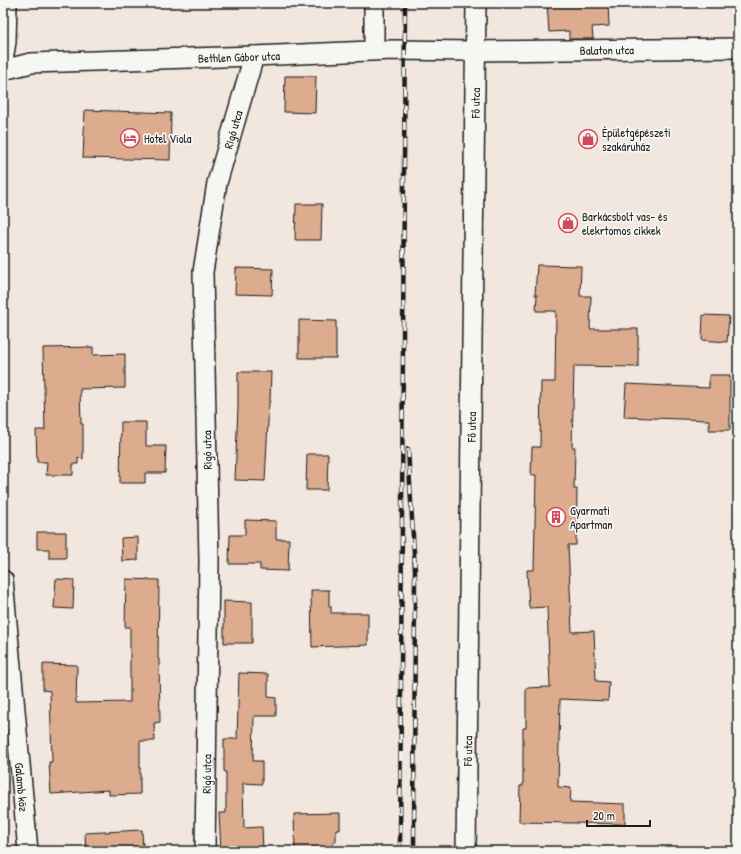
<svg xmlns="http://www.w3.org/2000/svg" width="741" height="854" font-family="'Patrick Hand',sans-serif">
	<rect width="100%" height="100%" fill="#f1e7de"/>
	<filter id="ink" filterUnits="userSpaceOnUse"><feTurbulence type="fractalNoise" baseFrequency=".025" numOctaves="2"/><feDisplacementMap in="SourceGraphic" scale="8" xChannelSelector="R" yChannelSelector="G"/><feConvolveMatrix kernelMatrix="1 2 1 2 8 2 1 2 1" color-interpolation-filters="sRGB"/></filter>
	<g filter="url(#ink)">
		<path fill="#ddac8f" stroke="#1c1c1c" d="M 547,3 L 608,3 L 609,26 L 592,27 L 593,39 L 569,39 L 569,31 L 549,32 Z
			M 285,76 L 316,76 L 315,113 L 284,112 Z
			M 85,110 L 171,113 L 170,160 L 83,158 Z
			M 296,204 L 322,204 L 321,240 L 295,240 Z
			M 537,265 L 581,266 L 580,296 L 591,296 L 590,329 L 638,329 L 638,367 L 574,366 L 572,447 L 575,447 L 574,489 L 577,489 L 576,545 L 568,545 L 572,632 L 594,631 L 596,681 L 609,682 L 608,701 L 560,699 L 558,787 L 571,788 L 570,802 L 625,804 L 625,824 L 519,822 L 520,786 L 523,786 L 523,728 L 526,728 L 526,688 L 550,687 L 547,607 L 529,608 L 527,570 L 534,570 L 536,475 L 531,475 L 532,447 L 540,447 L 541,382 L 555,382 L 556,311 L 536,311 L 537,295 L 535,295 Z
			M 236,268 L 273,269 L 272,295 L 235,294 Z
			M 703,315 L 729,316 L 727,342 L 702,340 Z
			M 299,320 L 336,321 L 336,358 L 299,358 Z
			M 93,347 L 93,355 L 125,354 L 125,388 L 80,389 L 81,424 L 83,424 L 83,459 L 78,458 L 78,464 L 73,464 L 73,475 L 46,475 L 47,462 L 37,462 L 36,430 L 45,430 L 43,348 Z
			M 238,372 L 271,372 L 270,402 L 269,402 L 265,481 L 235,480 L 238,406 Z
			M 709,375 L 730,375 L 730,430 L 709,430 L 709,420 L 624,417 L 626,384 L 709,388 Z
			M 121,422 L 146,422 L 146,446 L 166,446 L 165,473 L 145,473 L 145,483 L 120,483 Z
			M 307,454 L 328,454 L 327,490 L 306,490 Z
			M 245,520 L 276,521 L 276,539 L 289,539 L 288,571 L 260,570 L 260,564 L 229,564 L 230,535 L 245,535 Z
			M 37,532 L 66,532 L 66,558 L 49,558 L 49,549 L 37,549 Z
			M 138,537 L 138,560 L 122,561 L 121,538 Z
			M 56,579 L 74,580 L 73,609 L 54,608 Z
			M 126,579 L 159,580 L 158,659 L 159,659 L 160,722 L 154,723 L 155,741 L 140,741 L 140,794 L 109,795 L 109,790 L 51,794 L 49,762 L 52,762 L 50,691 L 43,690 L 43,664 L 77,665 L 76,703 L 130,702 L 130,627 L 125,627 Z
			M 311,590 L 329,590 L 329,606 L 331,606 L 331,613 L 368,613 L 368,645 L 312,647 Z
			M 224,601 L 252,602 L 252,643 L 224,643 Z
			M 239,673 L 268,674 L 268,697 L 276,698 L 276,716 L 254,716 L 253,761 L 262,761 L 262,784 L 243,783 L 244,828 L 262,827 L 263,851 L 221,851 L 219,813 L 226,813 L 226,772 L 224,771 L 224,739 L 237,739 Z
			M 340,813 L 340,830 L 336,829 L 336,842 L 333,842 L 333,851 L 295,851 L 294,814 Z
			M 142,830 L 143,851 L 86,851 L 85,833 Z"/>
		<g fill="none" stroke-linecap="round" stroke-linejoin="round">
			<defs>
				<g id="minor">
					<path d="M 374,3 L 374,50"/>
					<path d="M 3,60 L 6,42 L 7,3"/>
					<path id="s1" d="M 3,70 L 31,63 L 254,56 L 393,50 L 475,51 L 738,48"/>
					<path id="s2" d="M 3,580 L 28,851"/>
					<path id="s3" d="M 205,851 L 209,561 L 203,272 L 217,183 L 254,56"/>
					<path id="s4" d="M 466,851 L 476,3"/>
				</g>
			</defs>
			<use href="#minor" stroke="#1c1c1c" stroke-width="22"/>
			<use href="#minor" stroke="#f6f6f2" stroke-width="19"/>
			<defs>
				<path id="rail" d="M 408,449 L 415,571 L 414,851
					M 400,851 L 405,3"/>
			</defs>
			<use href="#rail" stroke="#1c1c1c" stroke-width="4.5"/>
			<use href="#rail" stroke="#f6f6f2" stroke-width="3" stroke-dasharray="9" stroke-linecap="butt"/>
		</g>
	</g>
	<defs>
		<symbol id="hotel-ring" viewBox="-11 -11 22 22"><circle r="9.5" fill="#f6f6f2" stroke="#d1495b" stroke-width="1.5"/><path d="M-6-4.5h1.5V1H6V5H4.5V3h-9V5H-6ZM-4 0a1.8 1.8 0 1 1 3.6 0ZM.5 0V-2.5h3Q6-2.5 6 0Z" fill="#d1495b"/></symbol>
		<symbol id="shop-ring" viewBox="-11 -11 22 22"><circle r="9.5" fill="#f6f6f2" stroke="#d1495b" stroke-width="1.5"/><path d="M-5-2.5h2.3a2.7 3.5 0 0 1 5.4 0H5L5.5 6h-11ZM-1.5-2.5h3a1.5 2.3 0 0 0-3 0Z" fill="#d1495b"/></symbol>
		<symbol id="building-ring" viewBox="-11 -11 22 22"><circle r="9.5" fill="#f6f6f2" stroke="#d1495b" stroke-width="1.5"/><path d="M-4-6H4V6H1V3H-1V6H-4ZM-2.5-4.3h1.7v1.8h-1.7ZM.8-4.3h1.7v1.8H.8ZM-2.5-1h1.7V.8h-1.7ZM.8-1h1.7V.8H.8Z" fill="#d1495b"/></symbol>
	</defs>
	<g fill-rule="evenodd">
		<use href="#hotel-ring" x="119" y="127" width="22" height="22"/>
		<use href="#shop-ring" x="577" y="128" width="22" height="22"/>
		<use href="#shop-ring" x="557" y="212" width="22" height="22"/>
		<use href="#building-ring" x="545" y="506" width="22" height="22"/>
	</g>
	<g text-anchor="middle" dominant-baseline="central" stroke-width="3.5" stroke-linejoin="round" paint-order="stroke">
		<g font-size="12" fill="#1c1c1c" stroke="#f6f6f2">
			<text stroke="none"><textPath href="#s1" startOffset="605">Balaton utca</textPath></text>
			<text stroke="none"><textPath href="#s1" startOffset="237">Bethlen Gábor utca</textPath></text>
			<text stroke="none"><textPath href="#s4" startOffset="748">Fő utca</textPath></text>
			<text stroke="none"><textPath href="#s3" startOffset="725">Rigó utca</textPath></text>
			<text stroke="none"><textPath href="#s4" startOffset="424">Fő utca</textPath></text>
			<text transform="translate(207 450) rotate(-91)">Rigó utca</text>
			<text stroke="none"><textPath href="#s4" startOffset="100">Fő utca</textPath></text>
			<text stroke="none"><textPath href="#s3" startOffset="77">Rigó utca</textPath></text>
			<text stroke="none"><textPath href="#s2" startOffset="208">Galamb köz</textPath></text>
		</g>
		<g font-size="12" fill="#1c1c1c" stroke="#f6f6f2" text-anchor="start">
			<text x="602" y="132">Épületgépészeti<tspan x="602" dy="14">szakáruház</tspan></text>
			<text x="144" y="138">Hotel Viola</text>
			<text x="582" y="216">Barkácsbolt vas- és<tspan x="582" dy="14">elekrtomos cikkek</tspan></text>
			<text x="570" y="510">Gyarmati<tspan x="570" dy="14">Apartman</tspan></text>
		</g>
	</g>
	<rect width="741" height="854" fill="none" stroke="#f6f6f2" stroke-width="16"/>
	<rect x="8" y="8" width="725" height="838" fill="none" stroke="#1c1c1c" stroke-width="1.5" filter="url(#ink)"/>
	<path d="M587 820v6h63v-6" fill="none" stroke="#1c1c1c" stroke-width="2"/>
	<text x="593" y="820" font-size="12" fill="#1c1c1c" stroke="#f6f6f2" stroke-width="3" paint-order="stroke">20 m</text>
</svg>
